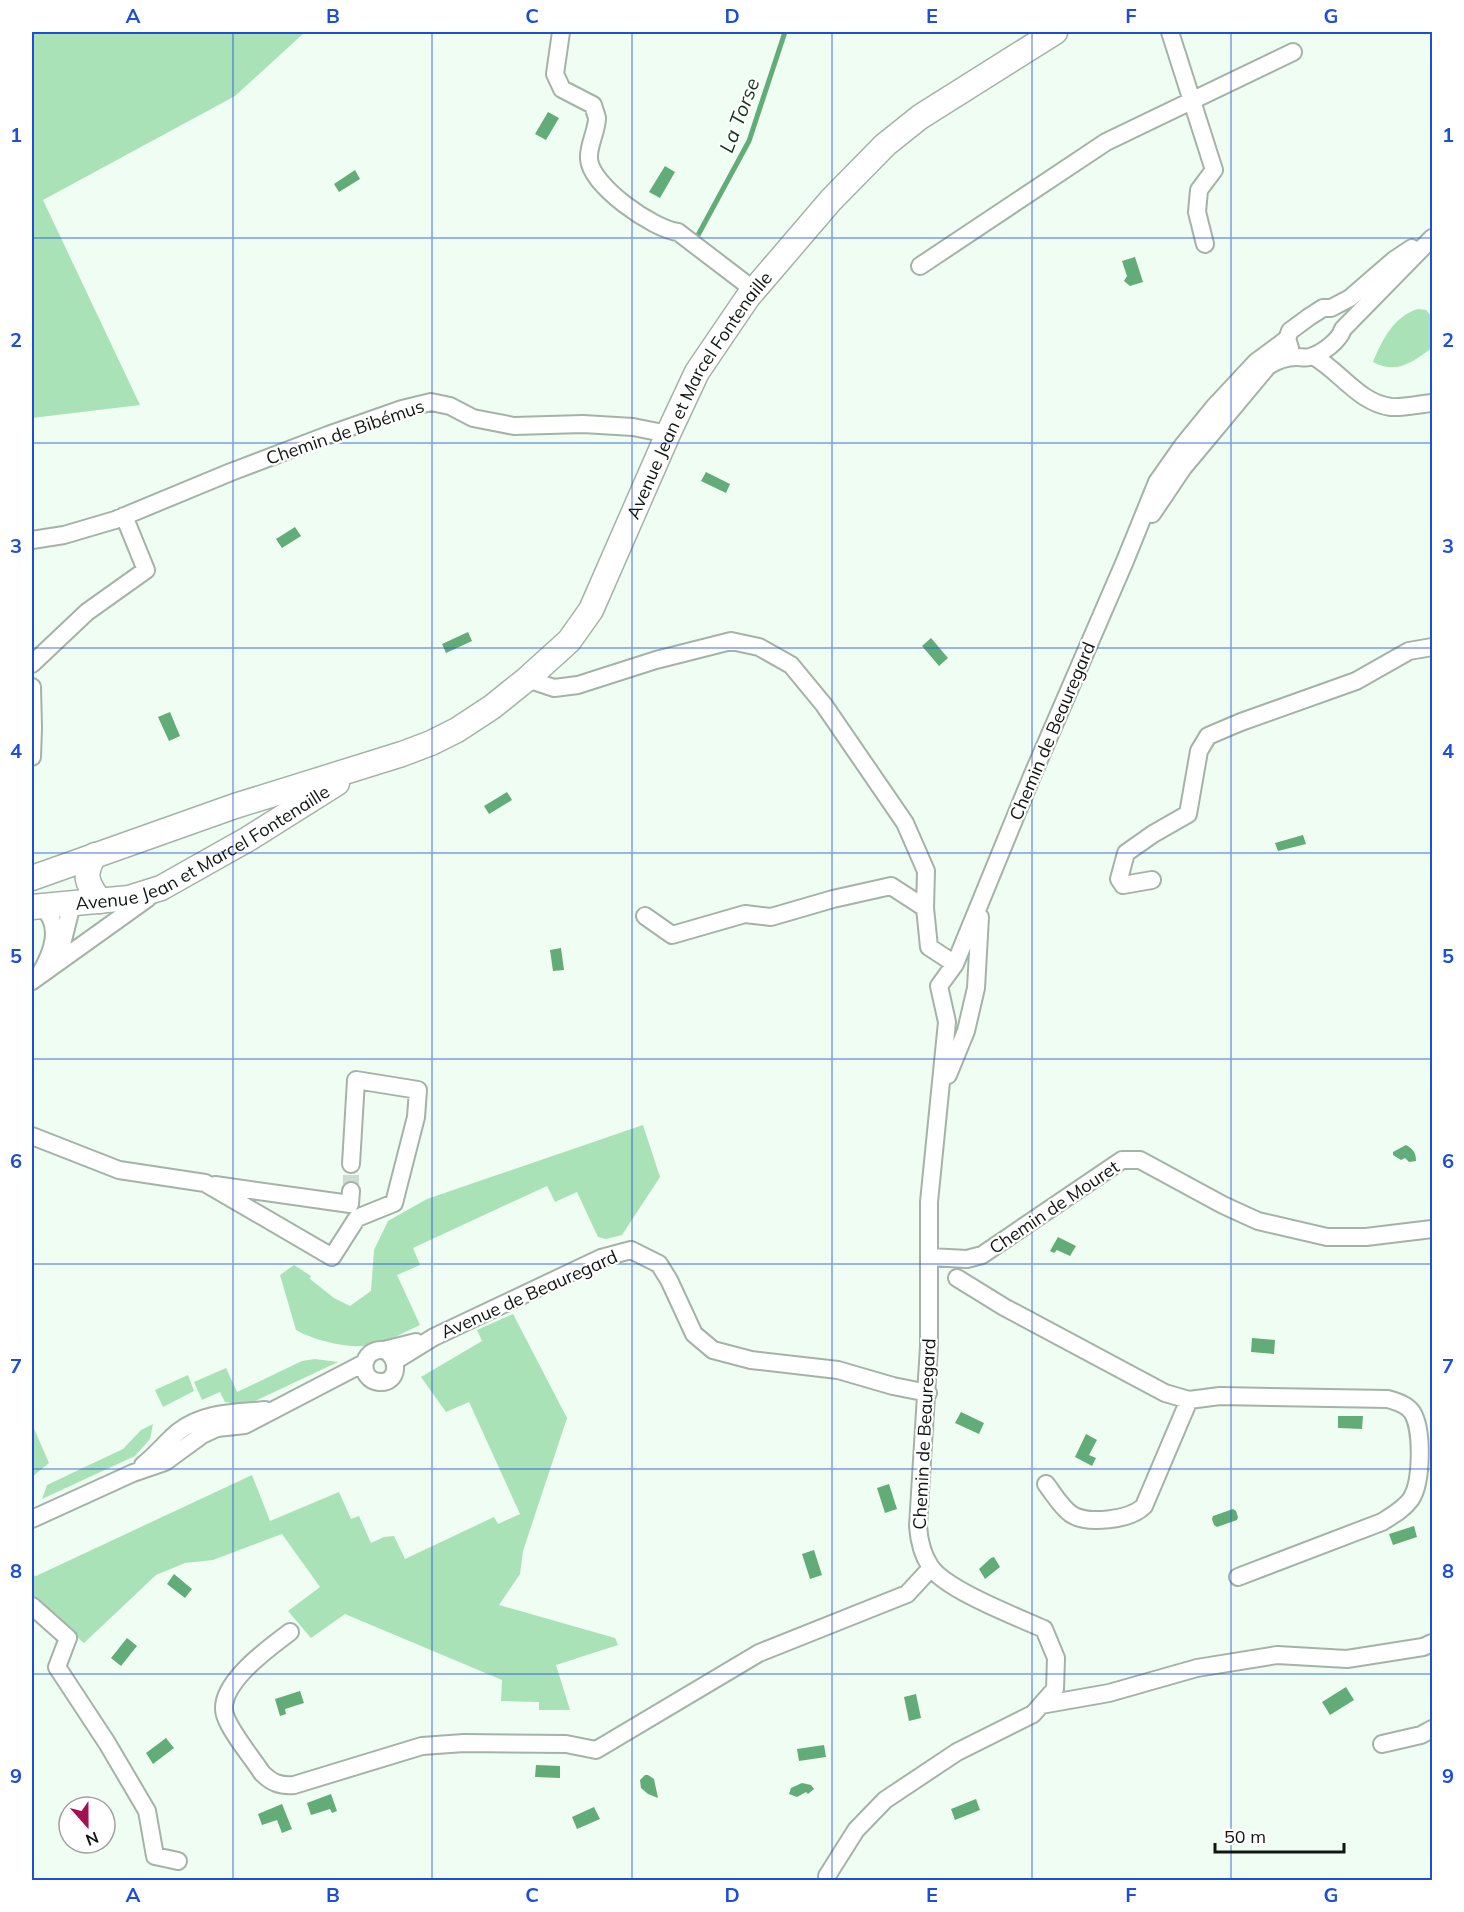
<svg xmlns="http://www.w3.org/2000/svg" width="1464" height="1912" font-family="Mulish,sans-serif">
	<rect width="100%" height="100%" fill="#f0fdf2"/>
	<path fill="#a9e2b7" d="M 32,32 L 305,32 L 235,96 L 43,200 L 140,405 L 32,418 Z
		M 1418,309 L 1426,310 L 1432,317 L 1432,348 C 1412,362 1397,375 1373,362 C 1382,340 1394,316 1418,309 Z
		M 643,1125 L 660,1177 L 622,1235 L 606,1239 L 598,1237 L 577,1192 L 555,1202 L 547,1186 L 413,1248 L 420,1265 L 397,1275 L 420,1325 C 406,1331 392,1340 378,1344 C 356,1351 315,1341 296,1330 L 280,1275 L 294,1265 L 311,1276 L 310,1279 L 334,1298 L 350,1306 L 371,1291 L 374,1250 L 388,1221 L 427,1199 Z
		M 513,1314 L 567,1418 L 523,1551 L 520,1574 L 499,1605 L 615,1638 L 618,1645 L 556,1665 L 570,1710 L 539,1710 L 539,1702 L 501,1701 L 502,1680 L 345,1614 L 311,1638 L 288,1611 L 320,1587 L 282,1534 L 213,1560 L 185,1563 L 156,1575 L 84,1643 L 32,1600 L 32,1575 L 36,1576 L 252,1475 L 270,1521 L 339,1492 L 351,1519 L 359,1516 L 371,1543 L 384,1537 L 394,1536 L 405,1559 L 494,1517 L 498,1524 L 520,1514 L 469,1402 L 446,1412 L 421,1377 L 482,1341 L 477,1330 Z
		M 315,1359 L 338,1362 L 253,1402 L 237,1404 L 225,1402 L 220,1392 L 202,1400 L 194,1382 L 226,1368 L 237,1392 L 302,1361 Z
		M 188,1375 L 194,1391 L 163,1407 L 155,1390 Z
		M 32,1424 L 49,1463 L 32,1477 Z
		M 153,1424 L 150,1439 L 135,1456 L 42,1499 L 47,1485 L 123,1449 L 141,1430 Z"/>
	<path fill="#62ac77" d="M 548,112 L 559,118 L 546,140 L 535,134 Z
		M 665,166 L 675,172 L 660,198 L 649,192 Z
		M 355,170 L 360,179 L 339,192 L 334,184 Z
		M 1135,257 L 1143,282 L 1130,286 L 1124,281 L 1127,276 L 1122,261 Z
		M 706,472 L 730,484 L 726,493 L 701,481 Z
		M 295,527 L 301,536 L 282,548 L 276,539 Z
		M 468,632 L 472,641 L 446,653 L 442,644 Z
		M 931,638 L 948,658 L 939,666 L 922,646 Z
		M 170,712 L 180,736 L 169,741 L 158,717 Z
		M 507,792 L 512,800 L 489,814 L 484,806 Z
		M 1303,835 L 1306,844 L 1278,851 L 1275,843 Z
		M 561,948 L 564,970 L 553,971 L 550,950 Z
		M 1406,1145 C 1413,1149 1416,1152 1416,1161 L 1409,1162 L 1405,1158 L 1401,1160 L 1393,1155 L 1393,1152 Z
		M 1058,1237 L 1076,1246 L 1070,1256 L 1057,1250 L 1054,1253 L 1050,1251 Z
		M 1252,1338 L 1275,1340 L 1274,1354 L 1251,1352 Z
		M 961,1412 L 984,1423 L 979,1434 L 955,1423 Z
		M 1338,1416 L 1363,1416 L 1362,1429 L 1338,1428 Z
		M 1086,1434 L 1097,1440 L 1089,1455 L 1096,1458 L 1092,1466 L 1075,1457 Z
		M 889,1484 L 897,1509 L 885,1513 L 877,1488 Z
		M 1233,1509 L 1236,1511 L 1238,1517 L 1237,1520 L 1217,1527 L 1214,1525 L 1212,1519 L 1213,1516 Z
		M 1414,1526 L 1417,1537 L 1393,1545 L 1389,1534 Z
		M 814,1550 L 822,1575 L 810,1579 L 802,1554 Z
		M 994,1557 L 1000,1567 L 985,1579 L 979,1569 L 991,1558 Z
		M 174,1574 L 192,1589 L 185,1598 L 167,1584 Z
		M 127,1638 L 137,1646 L 121,1666 L 111,1658 Z
		M 1346,1687 L 1354,1700 L 1330,1715 L 1322,1702 Z
		M 300,1691 L 304,1703 L 285,1709 L 286,1714 L 280,1716 L 275,1699 Z
		M 916,1694 L 921,1718 L 909,1721 L 904,1697 Z
		M 166,1738 L 174,1748 L 153,1764 L 146,1753 Z
		M 824,1745 L 826,1757 L 799,1761 L 797,1749 Z
		M 536,1765 L 560,1766 L 560,1778 L 535,1777 Z
		M 645,1775 L 648,1775 L 654,1779 L 658,1798 L 648,1794 L 641,1788 L 640,1780 Z
		M 802,1783 L 811,1785 L 814,1789 L 808,1794 L 806,1792 L 797,1797 L 789,1794 L 791,1788 Z
		M 331,1794 L 337,1811 L 332,1813 L 330,1809 L 311,1815 L 307,1803 Z
		M 976,1799 L 980,1810 L 955,1820 L 951,1809 Z
		M 282,1804 L 292,1829 L 282,1833 L 277,1820 L 262,1825 L 258,1814 Z
		M 594,1807 L 600,1819 L 577,1829 L 572,1817 Z"/>
	<g fill="none" stroke-linecap="round" stroke-linejoin="round">
		<path stroke="#62ac77" stroke-width="5" d="M 697,237 L 749,141 L 785,32"/>
		<path stroke="#cfdad0" stroke-width="16" stroke-dasharray="16 8" stroke-linecap="butt" d="M 351,1191 L 351,1164"/>
		<defs>
			<path id="minor" d="M 561,32 L 555,74 L 562,89 L 593,105 C 594,109 596,114 597,118 C 597,131 588,145 589,159 C 591,186 653,229 678,232 L 754,290
				M 1170,32 L 1214,170 L 1199,190 L 1197,212 L 1205,244
				M 920,266 L 1106,142 L 1293,52
				M 1290,348 L 1287,339 L 1290,331 L 1309,317 L 1323,308 L 1331,308 L 1350,298 L 1394,260 L 1412,248
				M 1313,356 C 1340,371 1359,403 1391,407 C 1404,408 1419,404 1432,403
				M 1152,514 L 1183,468 L 1268,366 C 1276,361 1286,357 1296,357 C 1301,357 1305,358 1310,357 C 1323,353 1339,341 1343,329 L 1432,238
				M 32,540 L 64,535 L 115,520 L 231,472 L 328,435 L 402,409 L 431,402 L 450,406 L 473,418 L 514,426 L 583,424 L 633,427 L 668,434
				M 32,664 L 87,612 L 146,570 L 124,516
				M 527,679 L 554,688 L 578,685
				M 581,684 L 656,660 L 731,641 L 759,647 L 791,665 L 824,705 L 905,823 L 926,871 L 925,908 L 929,947 L 955,964
				M 32,687 L 33,728 L 32,757
				M 1152,880 L 1123,885 L 1119,879 L 1126,853 L 1153,834 L 1188,814 L 1199,751 L 1208,736 L 1241,722 L 1356,681 L 1409,651 L 1432,647
				M 645,916 L 672,935 L 745,914 L 771,917 L 833,899 L 891,886 L 925,908
				M 60,952 L 72,904
				M 40,974 C 52,953 64,925 41,906
				M 32,981 L 148,898
				M 948,1075 L 966,1031 L 976,988 L 980,917
				M 32,1136 L 119,1170 L 205,1183 L 332,1257 L 357,1218 L 394,1203 L 416,1117 L 418,1090 L 356,1080 L 351,1164
				M 215,1185 L 350,1204 L 351,1191
				M 930,1257 L 967,1259 L 982,1255 L 1122,1160 L 1140,1160 L 1223,1205 L 1258,1221 L 1327,1237 L 1366,1237 L 1432,1229
				M 957,1278 L 1004,1307 L 1165,1393 L 1189,1400 L 1220,1396 L 1388,1399 C 1397,1402 1406,1404 1412,1412 C 1423,1429 1422,1482 1411,1499 C 1404,1509 1393,1515 1382,1522 L 1238,1577
				M 384,1350 C 400,1357 399,1384 379,1382 C 358,1380 360,1348 384,1350 L 416,1342
				M 395,1361 L 434,1337 L 601,1258 L 631,1250 L 659,1264 L 669,1280 L 694,1334 L 713,1350 L 751,1360 L 838,1370 L 893,1386 L 928,1393
				M 143,1465 C 156,1455 166,1442 178,1432 C 203,1412 235,1413 265,1410
				M 1046,1484 C 1053,1493 1061,1507 1071,1514 C 1087,1525 1130,1520 1144,1506 L 1189,1400
				M 32,1519 L 133,1473 L 165,1462 L 202,1435 L 217,1428 L 245,1425 L 364,1363
				M 32,1606 L 68,1638 L 57,1667 L 107,1743 L 147,1811 L 155,1856 L 178,1861
				M 290,1632 C 270,1647 216,1685 225,1715 C 231,1733 251,1756 262,1773 C 272,1783 280,1786 294,1785 L 422,1746 L 464,1743 L 566,1744 L 596,1750 L 759,1653 L 907,1594 L 931,1568
				M 1041,1705 L 1109,1693 L 1197,1668 L 1277,1655 L 1347,1659 L 1423,1647 L 1432,1643
				M 1382,1744 L 1421,1735 L 1432,1729
				M 827,1880 L 827,1876 L 856,1830 L 885,1800 L 957,1752 L 1033,1714 L 1055,1689 L 1056,1658 L 1044,1629 C 1017,1617 944,1589 930,1566 C 922,1554 919,1540 918,1526 L 929,1346 L 929,1202 L 947,1022 L 939,986 L 955,964 L 1032,776 L 1125,561 L 1157,482 L 1183,445 L 1214,407 L 1256,362 L 1287,339"/>
			<g id="secondary">
				<path d="M 95,855 C 82,874 87,884 100,901"/>
				<path id="s1" d="M 32,878 L 235,806 L 402,754 L 431,743 L 457,730 L 492,707 L 527,679 L 569,641 L 591,610 L 668,434 L 697,372 L 748,297 L 831,200 L 885,145 L 920,117 L 1055,32"/>
				<path id="s2" d="M 32,907 L 129,898 L 161,888 L 248,839 L 337,783"/>
			</g>
		</defs>
		<use href="#minor" stroke="#a5b2a8" stroke-width="20"/>
		<use href="#secondary" stroke="#a5b2a8" stroke-width="27"/>
		<use href="#minor" stroke="#fff" stroke-width="16"/>
		<use href="#secondary" stroke="#fff" stroke-width="24"/>
	</g>
	<path fill="none" stroke="#1d4ed8" stroke-width="1.5" stroke-opacity="0.55" d="M 233,32 L 233,1880M 432,32 L 432,1880M 632,32 L 632,1880M 832,32 L 832,1880M 1032,32 L 1032,1880M 1231,32 L 1231,1880M 32,238 L 1432,238M 32,443 L 1432,443M 32,648 L 1432,648M 32,853 L 1432,853M 32,1059 L 1432,1059M 32,1264 L 1432,1264M 32,1469 L 1432,1469M 32,1674 L 1432,1674"/>
	<g text-anchor="middle" dominant-baseline="central" stroke-width="4.5" stroke-linejoin="round" paint-order="stroke">
		<g font-size="18" fill="#111612" stroke="#fff">
			<text stroke="none"><textPath href="#s1" startOffset="873">Avenue Jean et Marcel Fontenaille</textPath></text>
			<text transform="translate(345 432) rotate(-19)">Chemin de Bibémus</text>
			<text transform="translate(1052 731) rotate(-67)">Chemin de Beauregard</text>
			<text stroke="none"><textPath href="#s2" startOffset="184">Avenue Jean et Marcel Fontenaille</textPath></text>
			<text transform="translate(1054 1207) rotate(-34)">Chemin de Mouret</text>
			<text transform="translate(529 1294) rotate(-24)">Avenue de Beauregard</text>
			<text transform="translate(924 1434) rotate(-87)">Chemin de Beauregard</text>
		</g>
		<g font-size="20" font-style="italic" fill="#16361f" stroke="#fff">
			<text transform="translate(739 115) rotate(-69)">La Torse</text>
		</g>
	</g>
	<rect width="1464" height="1912" fill="none" stroke="#ffffff" stroke-width="66"/>
	<g transform="translate(87 1825) rotate(159)"><circle r="28" fill="#ffffff" stroke="#a0a2a0" stroke-width="1.5"/>
	<path d="M0-4.5L10 22L0 15L-10 22Z" fill="#a31153"/>
	<text y="-9" font-size="16" font-weight="bold" text-anchor="middle" fill="#111612">N</text>
	</g>
	<path d="M1215 1843v9h129v-9" fill="none" stroke="#111612" stroke-width="3"/>
	<text x="1224" y="1843" font-size="18" fill="#111612" stroke="#ffffff" stroke-width="4.5" paint-order="stroke">50 m</text>
	<rect x="33" y="33" width="1398" height="1846" fill="none" stroke="#1d4ed8" stroke-width="2"/>
	<g font-size="20" text-anchor="middle" font-weight="bold" fill="#1d4ed8">
		<text x="133" y="23">A</text>
		<text x="333" y="23">B</text>
		<text x="532" y="23">C</text>
		<text x="732" y="23">D</text>
		<text x="932" y="23">E</text>
		<text x="1131" y="23">F</text>
		<text x="1331" y="23">G</text>
		<text x="16" y="142">1</text>
		<text x="1448" y="142">1</text>
		<text x="16" y="347">2</text>
		<text x="1448" y="347">2</text>
		<text x="16" y="553">3</text>
		<text x="1448" y="553">3</text>
		<text x="16" y="758">4</text>
		<text x="1448" y="758">4</text>
		<text x="16" y="963">5</text>
		<text x="1448" y="963">5</text>
		<text x="16" y="1168">6</text>
		<text x="1448" y="1168">6</text>
		<text x="16" y="1373">7</text>
		<text x="1448" y="1373">7</text>
		<text x="16" y="1578">8</text>
		<text x="1448" y="1578">8</text>
		<text x="16" y="1783">9</text>
		<text x="1448" y="1783">9</text>
		<text x="133" y="1902">A</text>
		<text x="333" y="1902">B</text>
		<text x="532" y="1902">C</text>
		<text x="732" y="1902">D</text>
		<text x="932" y="1902">E</text>
		<text x="1131" y="1902">F</text>
		<text x="1331" y="1902">G</text>
	</g>
</svg>
